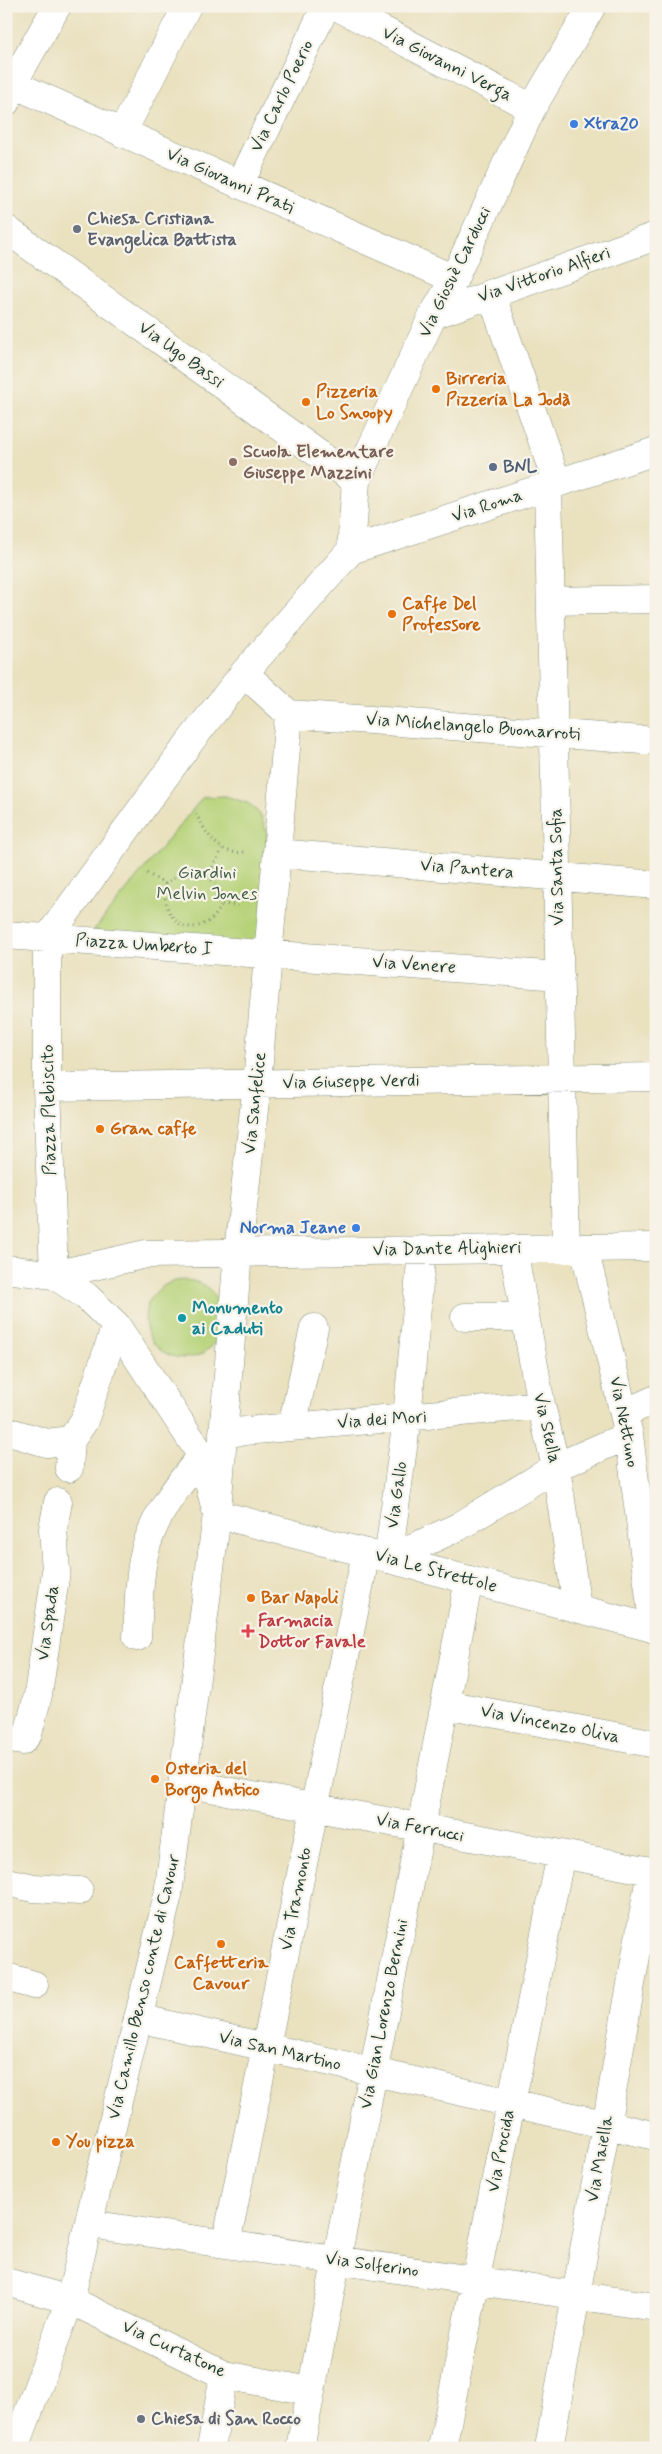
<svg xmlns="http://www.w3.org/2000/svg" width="662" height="2454" font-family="Mynerve,sans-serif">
	<rect width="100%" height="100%" fill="#f7f3e8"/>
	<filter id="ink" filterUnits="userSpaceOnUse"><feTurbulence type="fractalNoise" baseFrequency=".02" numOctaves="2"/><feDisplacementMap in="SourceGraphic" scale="10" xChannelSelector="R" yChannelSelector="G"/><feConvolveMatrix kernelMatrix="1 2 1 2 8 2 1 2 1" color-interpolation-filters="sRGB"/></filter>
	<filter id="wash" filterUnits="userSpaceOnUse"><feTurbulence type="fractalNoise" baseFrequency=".0096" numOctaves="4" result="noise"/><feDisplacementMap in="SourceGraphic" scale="20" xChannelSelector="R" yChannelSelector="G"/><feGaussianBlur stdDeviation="1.12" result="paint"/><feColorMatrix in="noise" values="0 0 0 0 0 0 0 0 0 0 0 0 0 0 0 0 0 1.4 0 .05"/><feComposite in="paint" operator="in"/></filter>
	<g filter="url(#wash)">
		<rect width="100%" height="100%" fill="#eae1bf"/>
		<path fill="#b7d37a" stroke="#6b8857" d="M 225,796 L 248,803 L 260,814 L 267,833 L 260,946 L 93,931 L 203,797 Z
			M145 1319a39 39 0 1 1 78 0a39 39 0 1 1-78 0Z"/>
	</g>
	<g filter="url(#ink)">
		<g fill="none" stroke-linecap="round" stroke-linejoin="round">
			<defs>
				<path id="street" d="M 336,6 L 532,108
					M 6,81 L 454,279
					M 6,102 L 13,83 L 57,6
					M 122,133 L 187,6
					M 239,185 L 326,6
					M 6,229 L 356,481
					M 491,293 L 557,483
					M 433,315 L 656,236
					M 548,487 L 566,1248
					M 351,550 L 356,481 L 433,315 L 454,279 L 532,108 L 592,6
					M 551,601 L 656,599
					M 244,673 L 289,714
					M 289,714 L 656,741
					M 277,853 L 656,885
					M 6,935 L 560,976
					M 47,939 L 47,1087 L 54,1275 L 146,1254 L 656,1247
					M 47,939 L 192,739 L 244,673 L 351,550 L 656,451
					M 47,1087 L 656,1077
					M 513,1248 L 541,1405 L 556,1467 L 577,1608
					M 584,1248 L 629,1435 L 654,1629
					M 465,1317 L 525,1317
					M 625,1413 L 656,1399
					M 292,1426 L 314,1328
					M 6,1431 L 47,1443 L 71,1440 L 84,1421 L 116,1325
					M 223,1433 L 541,1405
					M 69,1468 L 71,1440
					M 217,1510 L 238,1252 L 257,1083 L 289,714
					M 388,1559 L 407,1418 L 422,1250
					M 388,1559 L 458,1527 L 556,1467 L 629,1435
					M 137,1637 C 139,1610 138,1581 144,1555 C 152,1518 178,1484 202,1456
					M 445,1704 L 656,1744
					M 6,1738 L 22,1741 L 28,1734 L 38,1695 L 56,1571 L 53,1529 L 58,1502
					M 184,1783 L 656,1872
					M 6,1882 L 34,1888 L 79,1891
					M 6,1977 L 34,1985
					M 138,2018 L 656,2136
					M 89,2224 L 656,2307
					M 226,2244 L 366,1553
					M 6,2282 L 70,2300 L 224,2375 L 311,2391
					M 211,2448 L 224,2375
					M 300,2448 L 469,1580
					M 442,2448 L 561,1854
					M 549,2448 L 651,1871"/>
				<path id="secondary" d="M 6,1269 L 54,1275 L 86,1296 L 116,1325 L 202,1456 L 217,1514 L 168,1895 L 70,2300 L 15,2448
					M 217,1514 L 656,1629"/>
			</defs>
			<use href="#street" stroke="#848f7a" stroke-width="29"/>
			<use href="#secondary" stroke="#848f7a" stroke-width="29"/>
			<path stroke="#848f7a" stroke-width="3" stroke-dasharray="1 4" stroke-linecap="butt" d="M 196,814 C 206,833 219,856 244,852
				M 193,872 C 255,887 203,947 175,920 C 166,910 164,897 165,884 L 177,876 Z
				M 147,873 L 165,884
				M 208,876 L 222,849
				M 222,904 L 241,906"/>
			<use href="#street" stroke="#fff" stroke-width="28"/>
			<use href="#secondary" stroke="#fff" stroke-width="28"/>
		</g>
	</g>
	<g fill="#3f7fe0" stroke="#f7f3e8" stroke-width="2">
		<circle cx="574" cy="124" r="5"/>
		<circle cx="356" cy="1228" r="5"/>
	</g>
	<g fill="#6b7280" stroke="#f7f3e8" stroke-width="2">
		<circle cx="77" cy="229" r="5"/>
		<circle cx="141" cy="2419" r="5"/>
	</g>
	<g fill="#e8710a" stroke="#f7f3e8" stroke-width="2">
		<circle cx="436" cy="389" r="5"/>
		<circle cx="306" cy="402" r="5"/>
		<circle cx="392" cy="614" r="5"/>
		<circle cx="100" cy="1129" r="5"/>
		<circle cx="251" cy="1598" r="5"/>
		<circle cx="155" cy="1779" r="5"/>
		<circle cx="221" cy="1944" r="5"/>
		<circle cx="56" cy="2142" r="5"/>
	</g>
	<circle fill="#8d6e63" stroke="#f7f3e8" stroke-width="2" cx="233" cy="462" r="5"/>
	<circle fill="#5c6f8a" stroke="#f7f3e8" stroke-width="2" cx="493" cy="467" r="5"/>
	<circle fill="#0f9aa8" stroke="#f7f3e8" stroke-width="2" cx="182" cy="1318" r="5"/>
	<path fill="#e0444e" stroke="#f7f3e8" stroke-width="2" d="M245.5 1623.5h5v5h5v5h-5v5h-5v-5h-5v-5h5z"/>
	<g text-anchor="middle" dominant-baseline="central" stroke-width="4.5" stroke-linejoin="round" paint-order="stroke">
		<g font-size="18" fill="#1f3d34" stroke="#f7f3e8">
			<text transform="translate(447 64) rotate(27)">Via Giovanni Verga</text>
			<text transform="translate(282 96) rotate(-64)">Via Carlo Poerio</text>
			<text transform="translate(230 181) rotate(24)">Via Giovanni Prati</text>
			<text transform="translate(455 272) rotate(-64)">Via Giosuè Carducci</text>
			<text transform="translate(544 275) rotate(-19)">Via Vittorio Alfieri</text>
			<text transform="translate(181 355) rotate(36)">Via Ugo Bassi</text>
			<text transform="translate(487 506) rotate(-18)">Via Roma</text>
			<text transform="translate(473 727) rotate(4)">Via Michelangelo Buonarroti</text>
			<text transform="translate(557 867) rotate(-91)">Via Santa Sofia</text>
			<text transform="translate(467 869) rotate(5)">Via Pantera</text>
			<text transform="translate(144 945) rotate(4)">Piazza Umberto I</text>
			<text transform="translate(414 965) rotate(4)">Via Venere</text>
			<text transform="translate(351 1082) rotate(-1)">Via Giuseppe Verdi</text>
			<text transform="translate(255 1103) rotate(-84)">Via Sanfelice</text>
			<text transform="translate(49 1110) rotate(-91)">Piazza Plebiscito</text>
			<text transform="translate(447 1249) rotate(-1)">Via Dante Alighieri</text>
			<text transform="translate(382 1420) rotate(-4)">Via dei Mori</text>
			<text transform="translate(624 1422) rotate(79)">Via Nettuno</text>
			<text transform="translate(547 1428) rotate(77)">Via Stella</text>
			<text transform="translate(397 1495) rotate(-82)">Via Gallo</text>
			<text transform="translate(436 1571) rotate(15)">Via Le Strettole</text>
			<text transform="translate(48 1623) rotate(-82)">Via Spada</text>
			<text transform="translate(550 1724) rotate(11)">Via Vincenzo Oliva</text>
			<text transform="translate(420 1828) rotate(11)">Via Ferrucci</text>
			<text transform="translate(296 1899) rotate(-79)">Via Tramonto</text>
			<text transform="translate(144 1987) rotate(-77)">Via Camillo Benso conte di Cavour</text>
			<text transform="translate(384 2014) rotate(-79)">Via Gian Lorenzo Bernini</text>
			<text transform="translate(280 2051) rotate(13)">Via San Martino</text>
			<text transform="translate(501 2151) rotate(-79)">Via Procida</text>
			<text transform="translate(600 2159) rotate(-80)">Via Maiella</text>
			<text transform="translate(372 2265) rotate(8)">Via Solferino</text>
			<text transform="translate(174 2349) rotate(25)">Via Curtatone</text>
		</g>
		<g font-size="18" font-weight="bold" fill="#366cbe" stroke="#f7f3e8" text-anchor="start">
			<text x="584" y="124">Xtra20</text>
			<text x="346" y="1228" text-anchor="end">Norma Jeane</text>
		</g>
		<g font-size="18" font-weight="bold" fill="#5b616d" stroke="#f7f3e8" text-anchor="start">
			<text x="87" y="219">Chiesa Cristiana<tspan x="87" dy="21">Evangelica Battista</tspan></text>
			<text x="151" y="2419">Chiesa di San Rocco</text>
		</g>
		<g font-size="18" font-weight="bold" fill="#c56008" stroke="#f7f3e8" text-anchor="start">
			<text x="446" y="379">Birreria<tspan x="446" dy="21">Pizzeria La Jodà</tspan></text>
			<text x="316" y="392">Pizzeria<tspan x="316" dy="21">Lo Snoopy</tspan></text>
			<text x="402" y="604">Caffe Del<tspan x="402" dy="21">Professore</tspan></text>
			<text x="110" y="1129">Gran caffe</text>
			<text x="261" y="1598">Bar Napoli</text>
			<text x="165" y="1769">Osteria del<tspan x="165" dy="21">Borgo Antico</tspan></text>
			<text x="221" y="1963" text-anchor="middle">Caffetteria<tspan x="221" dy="21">Cavour</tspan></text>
			<text x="66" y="2142">You pizza</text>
		</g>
		<g font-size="18" font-weight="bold" fill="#785e54" stroke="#f7f3e8" text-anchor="start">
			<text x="243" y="452">Scuola Elementare<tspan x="243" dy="21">Giuseppe Mazzini</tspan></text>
		</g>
		<g font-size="18" font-weight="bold" fill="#4e5e75" stroke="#f7f3e8" text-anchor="start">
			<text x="503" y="467">BNL</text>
		</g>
		<g font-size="18" fill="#3d5b42" stroke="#f7f3e8">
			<text x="207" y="873">Giardini<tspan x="207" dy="21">Melvin Jones</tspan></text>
		</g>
		<g font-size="18" font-weight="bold" fill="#0d838f" stroke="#f7f3e8" text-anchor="start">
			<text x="192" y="1308">Monumento<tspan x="192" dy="21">ai Caduti</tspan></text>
		</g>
		<g font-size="18" font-weight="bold" fill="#be3a42" stroke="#f7f3e8" text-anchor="start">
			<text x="258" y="1621">Farmacia<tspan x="258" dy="21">Dottor Favale</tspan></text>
		</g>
	</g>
	<rect width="662" height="2454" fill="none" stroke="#f7f3e8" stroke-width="25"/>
</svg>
